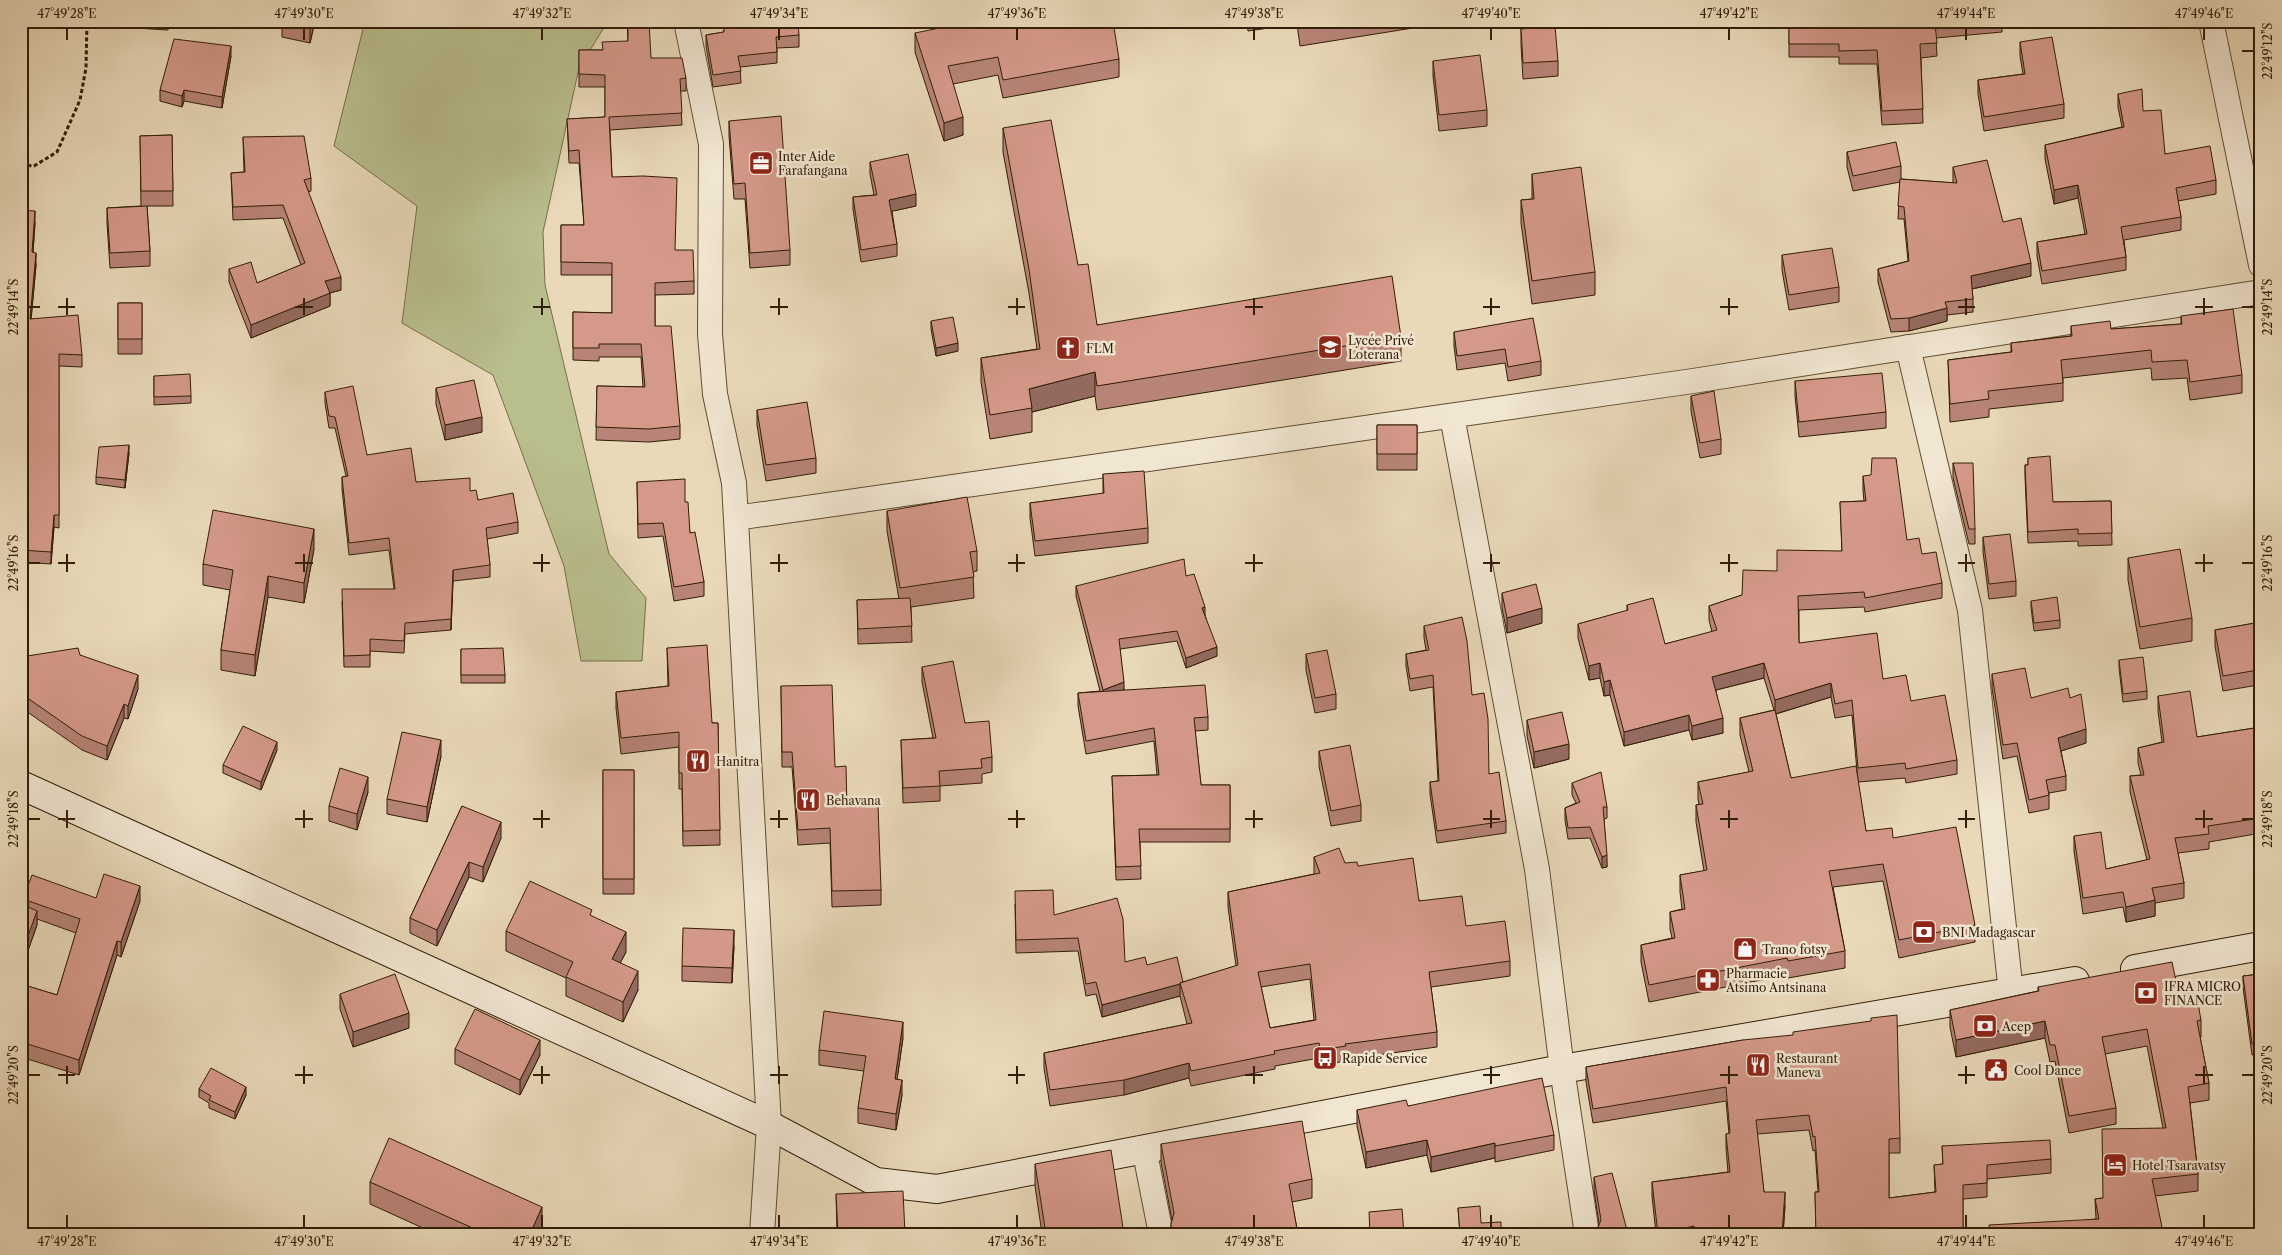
<svg xmlns="http://www.w3.org/2000/svg" width="2282" height="1255" font-family="'Libre Caslon Text',serif">
	<rect width="100%" height="100%" fill="#e9d9b9"/>
	<filter id="stains"><feTurbulence type="fractalNoise" baseFrequency=".004" numOctaves="4"/><feColorMatrix values="0 0 0 0 .2 0 0 0 0 .09 0 0 0 0 .02 0 0 0 .5 -.17"/></filter>
	<radialGradient id="worn" r=".72"><stop offset=".6" stop-color="#630" stop-opacity="0"/><stop offset="1" stop-color="#630" stop-opacity=".3"/></radialGradient>
	<path fill="#b9be8d" stroke="#766e4a" d="M 365,21 L 411,21 L 452,27 L 468,21 L 608,21 L 579,68 L 543,232 L 545,285 L 609,554 L 646,598 L 642,661 L 581,661 L 564,566 L 493,375 L 402,323 L 417,206 L 334,146 Z"/>
	<g fill="none" stroke-linecap="round" stroke-linejoin="round">
		<defs>
			<path id="minor" d="M 686,21 L 711,144 L 710,334 L 715,394 L 734,483 L 769,1125 L 762,1234
				M 2211,21 L 2261,265
				M 1908,347 L 1970,610 L 2011,993
				M 1452,416 L 1537,869 L 1562,1069 L 1587,1234
				M 736,518 L 1693,381 L 2261,292
				M 1144,1148 L 1161,1234"/>
			<path id="secondary" d="M 21,785 L 769,1125 L 876,1182 L 937,1189 L 1562,1069 L 2075,981
				M 2135,969 L 2261,946"/>
		</defs>
		<use href="#minor" stroke="#604c34" stroke-width="26"/>
		<use href="#secondary" stroke="#321d08" stroke-width="30"/>
		<path stroke="#321d08" stroke-width="3" stroke-dasharray="4 2.5" stroke-linecap="butt" d="M 21,165 L 34,166 L 57,152 L 80,100 L 86,68 L 87,21"/>
		<use href="#minor" stroke="#f1e6d2" stroke-width="24"/>
		<use href="#secondary" stroke="#f1e6d2" stroke-width="28"/>
	</g>
	<path fill="#b78477" stroke="#321d08" fill-rule="evenodd" d="M 134,21 L 169,21 L 168,30 L 134,28 Z
		M 282,21 L 315,21 L 310,43 L 282,37 Z
		M 627,21 L 651,58 L 686,78 L 686,91 L 680,91 L 682,125 L 610,130 L 612,177 L 675,250 L 694,281 L 694,294 L 655,295 L 655,326 L 680,426 L 680,439 L 649,442 L 596,440 L 597,386 L 643,387 L 641,357 L 599,357 L 599,361 L 573,360 L 573,312 L 612,313 L 612,275 L 561,275 L 561,225 L 584,225 L 579,163 L 569,163 L 567,119 L 605,117 L 605,87 L 579,87 L 579,50 L 602,50 L 628,41 Z
		M 724,21 L 799,35 L 799,47 L 777,48 L 777,63 L 740,67 L 741,83 L 713,87 L 706,46 L 706,35 L 724,32 Z
		M 1247,21 L 1457,21 L 1300,46 L 1297,24 L 1248,31 Z
		M 1852,21 L 2002,21 L 2002,32 L 1936,38 L 1937,56 L 1921,58 L 1923,123 L 1882,125 L 1877,64 L 1839,64 L 1839,57 L 1789,57 L 1789,23 Z
		M 1521,29 L 1558,61 L 1558,76 L 1523,79 L 1521,45 Z
		M 915,33 L 1119,59 L 1119,77 L 1003,98 L 998,75 L 953,84 L 963,135 L 944,141 L 915,52 Z
		M 2020,42 L 2064,104 L 2064,118 L 1984,131 L 1978,94 L 1978,80 L 2023,74 L 2020,56 Z
		M 231,56 L 222,108 L 184,101 L 182,107 L 160,101 L 160,90 Z
		M 1433,61 L 1487,110 L 1487,126 L 1439,131 L 1433,76 Z
		M 2118,94 L 2143,111 L 2165,154 L 2216,180 L 2216,194 L 2178,201 L 2181,217 L 2181,230 L 2124,240 L 2126,257 L 2126,270 L 2042,284 L 2037,256 L 2037,242 L 2085,234 L 2078,198 L 2054,204 L 2045,159 L 2045,145 L 2122,127 L 2118,107 Z
		M 729,121 L 790,250 L 790,265 L 750,268 L 745,199 L 734,199 L 729,136 Z
		M 1003,128 L 1078,265 L 1097,325 L 1401,337 L 1401,361 L 1097,410 L 1095,396 L 1032,412 L 1032,432 L 990,439 L 981,382 L 981,358 L 1037,349 L 1029,293 L 1003,152 Z
		M 172,135 L 173,206 L 147,206 L 150,251 L 150,266 L 110,268 L 107,223 L 107,208 L 141,206 L 140,136 Z
		M 243,137 L 311,178 L 311,191 L 308,192 L 341,290 L 330,293 L 330,306 L 251,338 L 229,282 L 229,269 L 257,283 L 301,265 L 283,218 L 233,220 L 231,173 L 244,172 Z
		M 1847,152 L 1901,166 L 1901,179 L 1953,183 L 1953,167 L 2003,222 L 2031,276 L 1972,289 L 1973,299 L 1973,312 L 1947,315 L 1947,321 L 1909,331 L 1891,332 L 1878,282 L 1878,269 L 1908,261 L 1904,219 L 1898,219 L 1900,182 L 1853,191 L 1847,167 Z
		M 870,162 L 916,206 L 892,211 L 897,244 L 897,256 L 861,262 L 853,209 L 853,197 L 874,195 L 870,174 Z
		M 1532,174 L 1595,272 L 1595,295 L 1532,304 L 1521,223 L 1521,200 L 1532,199 Z
		M 21,210 L 35,223 L 33,253 L 36,265 L 31,319 L 82,355 L 82,367 L 59,366 L 59,528 L 54,527 L 51,564 L 21,562 Z
		M 1782,255 L 1839,287 L 1839,302 L 1789,310 L 1782,270 Z
		M 118,303 L 142,303 L 142,354 L 118,354 Z
		M 2181,316 L 2242,375 L 2242,393 L 2190,400 L 2187,378 L 2152,380 L 2151,368 L 2063,378 L 2063,401 L 1989,409 L 1989,417 L 1950,422 L 1948,360 L 2011,352 L 2011,343 L 2071,336 L 2071,326 L 2111,329 L 2181,324 Z
		M 931,321 L 958,351 L 936,356 L 931,329 Z
		M 1454,332 L 1541,361 L 1541,375 L 1508,381 L 1505,363 L 1457,370 L 1454,346 Z
		M 154,376 L 191,396 L 191,403 L 154,405 Z
		M 1795,381 L 1886,412 L 1886,428 L 1799,437 L 1795,396 Z
		M 436,388 L 482,432 L 445,440 L 436,404 Z
		M 325,392 L 367,455 L 416,482 L 470,491 L 478,500 L 518,522 L 518,533 L 487,539 L 490,565 L 490,577 L 453,581 L 451,630 L 405,634 L 404,653 L 370,651 L 370,667 L 344,667 L 342,601 L 394,589 L 389,550 L 349,555 L 342,489 L 342,477 L 346,476 L 335,428 L 329,428 L 325,403 Z
		M 1691,396 L 1721,439 L 1721,454 L 1700,458 L 1691,411 Z
		M 757,410 L 816,458 L 816,473 L 766,481 L 757,425 Z
		M 1377,425 L 1417,425 L 1417,470 L 1377,470 Z
		M 129,453 L 125,488 L 96,484 L 96,477 Z
		M 2028,458 L 2053,502 L 2111,501 L 2112,545 L 2078,546 L 2078,541 L 2028,543 L 2025,477 L 2025,465 L 2028,465 Z
		M 1953,463 L 1975,529 L 1975,544 L 1969,544 L 1953,478 Z
		M 1103,474 L 1148,528 L 1148,543 L 1035,556 L 1030,518 L 1030,503 L 1103,494 Z
		M 1863,476 L 1907,540 L 1922,554 L 1942,583 L 1942,598 L 1865,612 L 1864,607 L 1799,610 L 1799,643 L 1883,679 L 1911,701 L 1957,760 L 1957,774 L 1906,783 L 1905,778 L 1858,782 L 1866,831 L 1893,838 L 1975,925 L 1975,942 L 1899,958 L 1883,881 L 1833,887 L 1845,951 L 1845,968 L 1788,978 L 1787,975 L 1649,1002 L 1641,962 L 1641,945 L 1672,938 L 1670,929 L 1670,912 L 1682,909 L 1680,892 L 1680,875 L 1704,871 L 1696,822 L 1696,805 L 1699,804 L 1698,799 L 1698,782 L 1749,772 L 1740,735 L 1740,718 L 1774,710 L 1764,678 L 1716,690 L 1723,733 L 1692,740 L 1689,730 L 1624,746 L 1610,695 L 1604,696 L 1600,678 L 1589,680 L 1578,638 L 1578,624 L 1627,611 L 1627,605 L 1665,644 L 1712,632 L 1709,620 L 1709,606 L 1742,595 L 1777,571 L 1842,551 L 1840,502 L 1864,501 L 1863,491 ZM 1831,697 L 1835,718 L 1852,715 L 1858,782 L 1791,778 L 1776,714 Z
		M 637,482 L 685,502 L 690,533 L 704,582 L 704,596 L 674,601 L 663,536 L 638,538 Z
		M 887,511 L 977,551 L 977,571 L 973,572 L 974,598 L 911,607 L 912,642 L 858,644 L 857,600 L 899,599 L 887,531 Z
		M 1983,537 L 2016,581 L 2016,596 L 1989,599 L 1983,552 Z
		M 314,549 L 304,603 L 268,597 L 255,676 L 221,670 L 221,650 L 230,590 L 203,585 L 203,564 Z
		M 2128,558 L 2192,618 L 2192,641 L 2140,649 L 2128,580 Z
		M 1186,576 L 1205,615 L 1217,656 L 1186,668 L 1177,641 L 1120,649 L 1124,690 L 1208,717 L 1208,730 L 1195,731 L 1201,785 L 1230,785 L 1230,842 L 1140,842 L 1141,879 L 1116,880 L 1112,776 L 1157,775 L 1154,741 L 1086,754 L 1078,706 L 1078,693 L 1100,691 L 1076,596 L 1076,586 Z
		M 1502,593 L 1542,623 L 1507,633 L 1502,608 Z
		M 2031,601 L 2060,620 L 2060,628 L 2034,631 L 2031,608 Z
		M 2261,622 L 2261,706 L 2258,685 L 2223,691 L 2215,646 L 2215,630 Z
		M 1424,626 L 1472,695 L 1489,774 L 1506,821 L 1506,833 L 1437,843 L 1430,794 L 1430,782 L 1438,781 L 1433,687 L 1410,691 L 1406,666 L 1406,654 L 1426,650 L 1424,638 Z
		M 667,648 L 712,723 L 718,723 L 720,845 L 683,846 L 682,789 L 679,789 L 679,747 L 621,754 L 616,708 L 616,692 L 668,686 Z
		M 461,649 L 505,675 L 505,683 L 461,683 Z
		M 1306,654 L 1336,694 L 1336,709 L 1315,713 L 1306,670 Z
		M 80,655 L 138,689 L 128,719 L 124,718 L 107,760 L 82,750 L 26,711 L 21,657 Z
		M 2119,660 L 2147,691 L 2147,699 L 2123,702 L 2119,668 Z
		M 922,667 L 992,757 L 992,772 L 982,774 L 982,783 L 940,786 L 940,801 L 903,803 L 901,740 L 933,738 L 922,682 Z
		M 1992,674 L 2031,698 L 2070,698 L 2086,743 L 2061,751 L 2066,776 L 2066,790 L 2049,793 L 2049,809 L 2029,813 L 2017,756 L 2003,759 L 1992,688 Z
		M 781,686 L 835,767 L 847,807 L 881,890 L 881,905 L 832,907 L 830,843 L 798,845 L 792,767 L 782,767 Z
		M 2158,696 L 2197,737 L 2261,727 L 2261,833 L 2209,842 L 2209,849 L 2178,853 L 2184,883 L 2184,898 L 2155,903 L 2155,916 L 2126,922 L 2123,907 L 2083,914 L 2074,851 L 2074,836 L 2106,869 L 2147,860 L 2130,792 L 2130,776 L 2141,775 L 2138,763 L 2138,748 L 2162,742 L 2158,711 Z
		M 1527,720 L 1569,759 L 1534,768 L 1527,736 Z
		M 277,750 L 261,790 L 223,773 L 223,765 Z
		M 1319,751 L 1361,805 L 1361,821 L 1331,826 L 1319,766 Z
		M 441,756 L 427,822 L 387,814 L 387,799 Z
		M 603,770 L 634,770 L 634,894 L 603,894 Z
		M 1572,783 L 1607,807 L 1607,818 L 1604,819 L 1607,867 L 1602,868 L 1590,838 L 1568,839 L 1565,820 L 1565,808 L 1576,803 L 1572,795 Z
		M 368,792 L 357,830 L 329,821 L 329,806 Z
		M 462,806 L 501,838 L 483,882 L 469,877 L 437,946 L 410,933 L 410,918 Z
		M 1314,857 L 1358,866 L 1466,926 L 1510,961 L 1510,976 L 1431,987 L 1437,1032 L 1437,1047 L 1346,1059 L 1346,1061 L 1320,1065 L 1319,1058 L 1275,1066 L 1275,1069 L 1191,1086 L 1189,1078 L 1124,1095 L 1050,1106 L 1044,1068 L 1044,1053 L 1187,1024 L 1180,996 L 1102,1017 L 1096,994 L 1086,996 L 1078,951 L 1016,953 L 1015,904 L 1054,915 L 1125,962 L 1147,965 L 1183,982 L 1236,966 L 1228,907 L 1228,892 L 1314,874 ZM 1310,979 L 1314,1020 L 1270,1028 L 1261,987 Z
		M 96,898 L 140,901 L 121,957 L 117,955 L 79,1075 L 21,1057 L 21,984 L 57,995 L 76,933 L 37,919 L 37,925 L 25,959 L 21,965 L 21,904 L 23,904 L 23,899 Z
		M 506,931 L 626,952 L 620,963 L 638,990 L 623,1022 L 566,996 L 566,978 L 506,951 Z
		M 734,946 L 732,983 L 682,981 L 682,966 Z
		M 2261,974 L 2261,1077 L 2256,1054 L 2252,1055 L 2243,987 L 2243,976 Z
		M 2038,987 L 2179,995 L 2201,1020 L 2201,1037 L 2200,1037 L 2209,1083 L 2209,1100 L 2190,1103 L 2198,1174 L 2198,1191 L 2155,1196 L 2163,1234 L 1989,1234 L 2096,1219 L 2095,1199 L 2103,1198 L 2163,1128 L 2147,1046 L 2105,1054 L 2116,1108 L 2116,1124 L 2069,1133 L 2055,1061 L 2050,1062 L 2045,1038 L 1956,1057 L 1950,1027 L 1950,1010 L 2038,991 Z
		M 340,994 L 409,1028 L 353,1047 L 340,1009 Z
		M 903,1038 L 897,1079 L 902,1095 L 896,1130 L 858,1123 L 858,1108 L 864,1071 L 819,1065 L 819,1050 Z
		M 1743,1040 L 1900,1138 L 1900,1153 L 1889,1153 L 1889,1198 L 1935,1192 L 1934,1165 L 1943,1164 L 1942,1146 L 2051,1159 L 2051,1173 L 1987,1179 L 1987,1197 L 1963,1199 L 1963,1234 L 1816,1234 L 1815,1192 L 1818,1192 L 1815,1150 L 1813,1151 L 1809,1130 L 1757,1134 L 1764,1192 L 1785,1206 L 1783,1234 L 1656,1234 L 1652,1196 L 1652,1182 L 1728,1172 L 1726,1148 L 1726,1134 L 1729,1134 L 1726,1101 L 1593,1123 L 1586,1082 L 1586,1067 Z
		M 455,1049 L 540,1055 L 520,1095 L 455,1064 Z
		M 199,1089 L 246,1095 L 235,1119 L 209,1108 L 209,1103 L 199,1097 Z
		M 1408,1106 L 1554,1135 L 1554,1150 L 1495,1162 L 1495,1158 L 1431,1172 L 1427,1155 L 1366,1168 L 1357,1126 L 1357,1110 Z
		M 1161,1144 L 1312,1179 L 1312,1198 L 1292,1202 L 1297,1229 L 1311,1234 L 1171,1234 L 1171,1224 L 1172,1220 L 1161,1162 Z
		M 1035,1164 L 1124,1234 L 1042,1234 L 1035,1186 Z
		M 1594,1177 L 1628,1234 L 1597,1234 L 1597,1230 L 1599,1224 L 1594,1190 Z
		M 370,1182 L 542,1229 L 540,1234 L 436,1234 L 370,1204 Z
		M 836,1194 L 905,1234 L 837,1234 Z
		M 1458,1208 L 1481,1223 L 1501,1234 L 1460,1234 Z"/>
	<path fill="#956b61" stroke="#321d08" d="M 311,21 L 315,21 L 310,43 L 310,27 Z
		M 231,46 L 231,56 L 222,108 L 222,97 Z
		M 184,90 L 184,101 L 182,107 L 182,96 Z
		M 963,117 L 963,135 L 944,141 L 944,123 Z
		M 2078,185 L 2078,198 L 2054,204 L 2054,190 Z
		M 916,194 L 916,206 L 889,212 L 889,200 Z
		M 35,211 L 35,223 L 32,265 L 32,252 Z
		M 36,253 L 36,265 L 30,332 L 30,319 Z
		M 2031,263 L 2031,276 L 1971,289 L 1971,276 Z
		M 341,277 L 341,290 L 325,294 L 325,281 Z
		M 330,293 L 330,306 L 251,338 L 251,325 Z
		M 1947,308 L 1947,321 L 1909,331 L 1909,318 Z
		M 958,343 L 958,351 L 936,356 L 936,348 Z
		M 1095,372 L 1095,396 L 1032,412 L 1029,389 Z
		M 482,417 L 482,432 L 445,440 L 445,425 Z
		M 129,445 L 129,453 L 125,488 L 125,480 Z
		M 54,515 L 54,527 L 51,564 L 51,552 Z
		M 314,529 L 314,549 L 304,603 L 304,583 Z
		M 453,570 L 453,581 L 451,630 L 451,619 Z
		M 268,576 L 268,597 L 255,676 L 255,655 Z
		M 1205,607 L 1205,617 L 1202,608 Z
		M 1542,608 L 1542,623 L 1507,633 L 1507,618 Z
		M 1217,647 L 1217,656 L 1186,668 L 1186,658 Z
		M 1600,663 L 1600,678 L 1589,680 L 1589,666 Z
		M 1764,663 L 1764,678 L 1712,691 L 1712,677 Z
		M 138,675 L 138,689 L 128,719 L 128,706 Z
		M 1610,680 L 1610,695 L 1604,696 L 1604,682 Z
		M 1124,682 L 1124,692 L 1103,700 L 1103,690 Z
		M 1831,683 L 1831,697 L 1775,714 L 1775,700 Z
		M 26,697 L 26,711 L 21,722 L 21,708 Z
		M 124,704 L 124,718 L 107,760 L 107,746 Z
		M 1689,715 L 1689,730 L 1624,746 L 1624,732 Z
		M 1723,718 L 1723,733 L 1692,740 L 1692,726 Z
		M 2086,729 L 2086,743 L 2058,752 L 2058,738 Z
		M 441,740 L 441,756 L 427,822 L 427,807 Z
		M 277,742 L 277,750 L 261,790 L 261,782 Z
		M 1569,744 L 1569,759 L 1534,768 L 1534,752 Z
		M 368,777 L 368,792 L 357,830 L 357,814 Z
		M 501,822 L 501,838 L 483,882 L 483,867 Z
		M 1607,855 L 1607,867 L 1602,868 L 1602,857 Z
		M 469,862 L 469,877 L 437,946 L 437,930 Z
		M 140,886 L 140,901 L 121,957 L 121,942 Z
		M 2155,900 L 2155,916 L 2126,922 L 2126,907 Z
		M 37,911 L 37,925 L 25,959 L 21,965 L 21,950 Z
		M 734,930 L 734,946 L 732,983 L 732,968 Z
		M 626,932 L 626,952 L 612,979 L 612,959 Z
		M 117,941 L 117,955 L 79,1075 L 79,1060 Z
		M 638,971 L 638,990 L 623,1022 L 623,1002 Z
		M 1180,984 L 1180,996 L 1102,1017 L 1102,1005 Z
		M 409,1013 L 409,1028 L 353,1047 L 353,1032 Z
		M 2045,1021 L 2045,1038 L 1956,1057 L 1956,1040 Z
		M 903,1022 L 903,1038 L 895,1094 L 895,1079 Z
		M 540,1040 L 540,1055 L 520,1095 L 520,1080 Z
		M 1189,1063 L 1189,1078 L 1124,1095 L 1124,1080 Z
		M 902,1080 L 902,1095 L 896,1130 L 896,1114 Z
		M 246,1087 L 246,1095 L 235,1119 L 235,1112 Z
		M 1427,1140 L 1427,1155 L 1366,1168 L 1366,1152 Z
		M 1495,1143 L 1495,1158 L 1431,1172 L 1431,1157 Z
		M 1785,1192 L 1785,1206 L 1783,1234 L 1782,1234 Z
		M 542,1207 L 542,1229 L 540,1234 L 530,1234 Z
		M 1694,1226 L 1694,1234 L 1660,1234 Z"/>
	<path fill="#d5998a" stroke="#321d08" fill-rule="evenodd" d="M 282,21 L 311,21 L 310,27 Z
		M 628,21 L 649,21 L 651,58 L 682,58 L 686,78 L 680,79 L 682,113 L 609,117 L 612,177 L 643,176 L 677,178 L 675,250 L 693,250 L 694,281 L 655,283 L 655,326 L 671,326 L 680,426 L 649,429 L 596,427 L 597,386 L 645,387 L 641,344 L 599,344 L 599,348 L 573,348 L 573,312 L 612,313 L 612,263 L 561,262 L 561,225 L 584,225 L 579,150 L 569,151 L 567,119 L 605,117 L 605,75 L 579,74 L 579,50 L 603,50 L 602,42 L 628,41 Z
		M 724,21 L 798,21 L 799,35 L 776,37 L 777,52 L 738,56 L 741,71 L 713,75 L 706,35 L 724,32 Z
		M 974,21 L 1113,21 L 1119,59 L 1003,80 L 998,57 L 948,66 L 963,117 L 944,123 L 915,33 Z
		M 1299,21 L 1340,21 L 1300,27 Z
		M 1853,21 L 1968,21 L 1935,24 L 1937,43 L 1920,44 L 1923,109 L 1882,111 L 1877,50 L 1839,51 L 1839,44 L 1789,44 L 1789,23 Z
		M 1555,26 L 1558,61 L 1523,63 L 1521,29 Z
		M 2052,37 L 2064,104 L 1984,117 L 1978,80 L 2025,74 L 2020,42 Z
		M 174,39 L 231,46 L 222,97 L 184,90 L 182,96 L 160,90 Z
		M 1480,55 L 1487,110 L 1439,115 L 1433,61 Z
		M 2142,89 L 2143,111 L 2161,110 L 2165,154 L 2210,146 L 2216,180 L 2176,188 L 2181,217 L 2121,227 L 2126,257 L 2042,271 L 2037,242 L 2087,234 L 2078,185 L 2054,190 L 2045,145 L 2124,127 L 2118,94 Z
		M 781,116 L 790,250 L 750,253 L 745,183 L 734,184 L 729,121 Z
		M 1051,120 L 1078,265 L 1088,264 L 1097,325 L 1392,276 L 1401,337 L 1097,386 L 1095,372 L 1029,389 L 1032,408 L 990,415 L 981,358 L 1040,349 L 1029,269 L 1003,128 Z
		M 172,135 L 173,191 L 141,191 L 140,136 Z
		M 304,136 L 311,178 L 304,180 L 341,277 L 325,281 L 330,293 L 251,325 L 229,269 L 251,262 L 257,283 L 305,263 L 283,205 L 233,207 L 231,173 L 245,172 L 243,137 Z
		M 1896,142 L 1901,166 L 1853,176 L 1847,152 Z
		M 908,154 L 916,194 L 889,200 L 897,244 L 861,250 L 853,197 L 877,195 L 870,162 Z
		M 1987,160 L 2003,222 L 2021,218 L 2031,263 L 1971,276 L 1973,299 L 1945,302 L 1947,308 L 1909,318 L 1891,319 L 1878,269 L 1909,261 L 1904,207 L 1898,206 L 1900,179 L 1957,183 L 1953,167 Z
		M 1581,167 L 1595,272 L 1532,281 L 1521,200 L 1534,199 L 1532,174 Z
		M 147,206 L 150,251 L 110,253 L 107,208 Z
		M 21,210 L 35,211 L 32,252 L 36,253 L 30,319 L 78,315 L 82,355 L 59,354 L 59,515 L 54,515 L 51,552 L 21,550 Z
		M 1832,248 L 1839,287 L 1789,295 L 1782,255 Z
		M 118,303 L 142,303 L 142,339 L 118,339 Z
		M 2233,309 L 2242,375 L 2190,382 L 2187,360 L 2152,362 L 2151,350 L 2061,360 L 2063,383 L 1988,391 L 1989,399 L 1950,404 L 1948,360 L 2012,352 L 2011,343 L 2072,336 L 2071,326 L 2110,321 L 2111,329 L 2182,324 L 2181,316 Z
		M 953,317 L 958,343 L 936,348 L 931,321 Z
		M 1533,318 L 1541,361 L 1508,367 L 1505,349 L 1457,356 L 1454,332 Z
		M 1882,373 L 1886,412 L 1799,422 L 1795,381 Z
		M 190,374 L 191,396 L 154,397 L 154,376 Z
		M 474,380 L 482,417 L 445,425 L 436,388 Z
		M 353,386 L 367,455 L 411,448 L 416,482 L 470,478 L 470,491 L 476,490 L 478,500 L 513,493 L 518,522 L 486,528 L 490,565 L 453,570 L 451,619 L 405,623 L 404,641 L 370,639 L 370,655 L 344,656 L 342,589 L 395,589 L 389,538 L 349,543 L 342,477 L 348,476 L 335,417 L 329,416 L 325,392 Z
		M 1714,391 L 1721,439 L 1700,443 L 1691,396 Z
		M 807,402 L 816,458 L 766,465 L 757,410 Z
		M 1377,425 L 1417,425 L 1417,454 L 1377,454 Z
		M 129,445 L 125,480 L 96,477 L 99,447 Z
		M 2050,456 L 2053,502 L 2111,501 L 2112,533 L 2078,534 L 2078,529 L 2028,532 L 2025,465 L 2028,465 L 2028,458 Z
		M 1872,458 L 1896,458 L 1907,540 L 1919,538 L 1922,554 L 1936,552 L 1942,583 L 1865,598 L 1864,592 L 1798,596 L 1799,643 L 1877,633 L 1883,679 L 1906,675 L 1911,701 L 1945,695 L 1957,760 L 1906,769 L 1905,763 L 1858,768 L 1852,700 L 1835,704 L 1831,683 L 1775,700 L 1764,663 L 1712,677 L 1723,718 L 1692,726 L 1689,715 L 1624,732 L 1610,680 L 1604,682 L 1600,663 L 1589,666 L 1578,624 L 1628,610 L 1627,605 L 1653,598 L 1665,644 L 1717,630 L 1709,606 L 1742,595 L 1743,570 L 1777,571 L 1777,550 L 1842,551 L 1840,502 L 1866,501 L 1863,476 L 1871,475 Z
		M 1953,463 L 1973,463 L 1975,529 L 1969,529 Z
		M 1144,471 L 1148,528 L 1035,541 L 1030,503 L 1104,493 L 1103,474 Z
		M 685,479 L 685,502 L 688,502 L 690,533 L 695,532 L 704,582 L 674,587 L 663,523 L 638,524 L 637,482 Z
		M 967,497 L 977,551 L 970,552 L 974,577 L 900,588 L 887,511 Z
		M 213,510 L 314,529 L 304,583 L 268,576 L 255,655 L 221,650 L 233,570 L 203,564 Z
		M 2010,534 L 2016,581 L 1989,584 L 1983,537 Z
		M 2180,549 L 2192,618 L 2140,627 L 2128,558 Z
		M 1184,559 L 1186,576 L 1194,574 L 1205,607 L 1202,608 L 1217,647 L 1186,658 L 1177,631 L 1119,639 L 1124,682 L 1103,690 L 1076,586 Z
		M 1536,584 L 1542,608 L 1507,618 L 1502,593 Z
		M 2057,597 L 2060,620 L 2034,623 L 2031,601 Z
		M 910,598 L 912,626 L 858,629 L 857,600 Z
		M 1462,617 L 1467,641 L 1472,695 L 1484,693 L 1488,719 L 1489,774 L 1499,772 L 1506,821 L 1437,831 L 1430,782 L 1439,781 L 1433,675 L 1410,679 L 1406,654 L 1429,650 L 1424,626 Z
		M 2261,622 L 2261,691 L 2258,670 L 2223,676 L 2215,630 Z
		M 707,645 L 712,723 L 718,723 L 720,830 L 683,831 L 682,773 L 679,773 L 679,732 L 621,738 L 616,692 L 669,686 L 667,648 Z
		M 78,648 L 80,655 L 138,675 L 128,706 L 124,704 L 107,746 L 82,736 L 26,697 L 21,708 L 21,657 Z
		M 503,648 L 505,675 L 461,675 L 461,649 Z
		M 1327,650 L 1336,694 L 1315,698 L 1306,654 Z
		M 2143,657 L 2147,691 L 2123,694 L 2119,660 Z
		M 953,661 L 965,723 L 989,721 L 992,757 L 981,759 L 982,768 L 939,771 L 940,786 L 903,788 L 901,740 L 936,738 L 922,667 Z
		M 2025,668 L 2031,698 L 2068,688 L 2070,698 L 2081,694 L 2086,729 L 2058,738 L 2066,776 L 2046,780 L 2049,795 L 2029,800 L 2017,743 L 2003,745 L 1992,674 Z
		M 832,685 L 835,767 L 846,766 L 847,807 L 878,805 L 881,890 L 832,891 L 830,828 L 798,830 L 792,752 L 782,752 L 781,686 Z
		M 1205,685 L 1208,717 L 1194,718 L 1201,785 L 1230,785 L 1230,829 L 1139,829 L 1141,866 L 1116,867 L 1112,776 L 1159,775 L 1154,728 L 1086,741 L 1078,693 Z
		M 2190,691 L 2197,737 L 2261,727 L 2261,818 L 2208,826 L 2209,834 L 2175,838 L 2184,883 L 2152,888 L 2155,900 L 2126,907 L 2123,892 L 2083,898 L 2074,836 L 2101,832 L 2106,869 L 2150,859 L 2130,776 L 2144,775 L 2138,748 L 2164,742 L 2158,696 Z
		M 1775,710 L 1791,778 L 1856,766 L 1866,831 L 1892,828 L 1893,838 L 1956,827 L 1975,925 L 1899,940 L 1883,864 L 1829,871 L 1845,951 L 1788,961 L 1787,958 L 1649,985 L 1641,945 L 1675,938 L 1670,912 L 1685,909 L 1680,875 L 1707,870 L 1696,805 L 1703,804 L 1698,782 L 1753,771 L 1740,718 Z
		M 1562,712 L 1569,744 L 1534,752 L 1527,720 Z
		M 243,726 L 277,742 L 261,782 L 223,765 Z
		M 402,732 L 441,740 L 427,807 L 387,799 Z
		M 1350,745 L 1361,805 L 1331,811 L 1319,751 Z
		M 340,768 L 368,777 L 357,814 L 329,806 Z
		M 603,770 L 634,770 L 634,879 L 603,879 Z
		M 1601,772 L 1607,807 L 1603,807 L 1607,855 L 1602,857 L 1590,827 L 1568,828 L 1565,808 L 1580,802 L 1572,783 Z
		M 462,806 L 501,822 L 483,867 L 469,862 L 437,930 L 410,918 Z
		M 1339,848 L 1345,863 L 1357,862 L 1358,866 L 1413,858 L 1419,901 L 1462,896 L 1466,926 L 1505,921 L 1510,961 L 1429,972 L 1437,1032 L 1345,1044 L 1346,1046 L 1320,1050 L 1319,1043 L 1274,1051 L 1275,1054 L 1191,1071 L 1189,1063 L 1124,1080 L 1050,1090 L 1044,1053 L 1192,1023 L 1180,983 L 1238,965 L 1228,892 L 1320,873 L 1314,857 ZM 1310,964 L 1316,1020 L 1270,1028 L 1258,972 Z
		M 104,874 L 140,886 L 121,942 L 117,941 L 79,1060 L 21,1042 L 21,984 L 57,995 L 80,919 L 23,899 L 32,875 L 96,898 Z
		M 530,881 L 592,910 L 590,915 L 626,932 L 612,959 L 638,971 L 623,1002 L 566,977 L 573,962 L 506,931 Z
		M 1053,890 L 1054,915 L 1117,898 L 1123,919 L 1125,962 L 1145,957 L 1147,965 L 1177,957 L 1183,982 L 1180,983 L 1180,984 L 1102,1005 L 1096,982 L 1086,984 L 1078,938 L 1016,940 L 1015,891 Z
		M 21,904 L 37,911 L 25,944 L 21,950 Z
		M 683,928 L 734,930 L 732,968 L 682,966 Z
		M 2172,962 L 2179,995 L 2196,992 L 2201,1020 L 2197,1021 L 2209,1083 L 2188,1087 L 2198,1174 L 2152,1179 L 2163,1232 L 2153,1234 L 1989,1234 L 1989,1225 L 2099,1219 L 2095,1199 L 2103,1198 L 2102,1129 L 2166,1128 L 2147,1029 L 2102,1037 L 2116,1108 L 2069,1116 L 2055,1045 L 2050,1045 L 2045,1021 L 1956,1040 L 1950,1010 L 2039,991 L 2038,987 Z
		M 395,974 L 409,1013 L 353,1032 L 340,994 Z
		M 2261,974 L 2261,1066 L 2256,1043 L 2252,1044 L 2243,976 Z
		M 475,1009 L 540,1040 L 520,1080 L 455,1049 Z
		M 824,1011 L 903,1022 L 895,1079 L 902,1080 L 896,1114 L 858,1108 L 866,1056 L 819,1050 Z
		M 1897,1015 L 1900,1138 L 1889,1139 L 1889,1198 L 1936,1192 L 1934,1165 L 1943,1164 L 1942,1146 L 2050,1140 L 2051,1159 L 1987,1165 L 1987,1183 L 1963,1185 L 1963,1234 L 1816,1234 L 1815,1192 L 1819,1192 L 1815,1136 L 1813,1137 L 1809,1115 L 1756,1120 L 1764,1192 L 1785,1192 L 1782,1234 L 1694,1234 L 1694,1226 L 1658,1234 L 1652,1182 L 1730,1172 L 1726,1134 L 1730,1133 L 1726,1087 L 1593,1109 L 1586,1067 L 1743,1040 L 1793,1035 L 1793,1032 L 1871,1021 L 1871,1018 Z
		M 211,1068 L 246,1087 L 235,1112 L 209,1100 L 211,1096 L 199,1089 Z
		M 1542,1078 L 1554,1135 L 1495,1146 L 1495,1143 L 1431,1157 L 1427,1140 L 1366,1152 L 1357,1110 L 1406,1100 L 1408,1106 Z
		M 1302,1121 L 1312,1179 L 1289,1184 L 1297,1229 L 1310,1228 L 1311,1234 L 1172,1234 L 1171,1224 L 1174,1213 L 1161,1144 Z
		M 389,1138 L 542,1207 L 530,1234 L 486,1234 L 370,1182 Z
		M 1111,1150 L 1124,1234 L 1046,1234 L 1035,1164 Z
		M 1612,1173 L 1628,1234 L 1598,1234 L 1597,1230 L 1601,1220 L 1594,1177 Z
		M 903,1191 L 905,1234 L 838,1234 L 836,1194 Z
		M 1480,1206 L 1481,1223 L 1501,1222 L 1501,1234 L 1460,1234 L 1458,1208 Z
		M 1402,1209 L 1404,1234 L 1370,1234 L 1369,1212 Z"/>
	<path fill="none" stroke="#321d08" stroke-width="2" d="M 67,28 L 67,40M 304,28 L 304,40M 542,28 L 542,40M 779,28 L 779,40M 1017,28 L 1017,40M 1254,28 L 1254,40M 1491,28 L 1491,40M 1729,28 L 1729,40M 1966,28 L 1966,40M 2204,28 L 2204,40M 2242,51 L 2254,51M 67,298 L 67,315M 304,298 L 304,315M 542,298 L 542,315M 779,298 L 779,315M 1017,298 L 1017,315M 1254,298 L 1254,315M 1491,298 L 1491,315M 1729,298 L 1729,315M 1966,298 L 1966,315M 2204,298 L 2204,315M 28,307 L 40,307M 58,307 L 75,307M 295,307 L 313,307M 533,307 L 550,307M 770,307 L 788,307M 1008,307 L 1025,307M 1245,307 L 1263,307M 1483,307 L 1500,307M 1720,307 L 1738,307M 1958,307 L 1975,307M 2195,307 L 2213,307M 2242,307 L 2254,307M 67,554 L 67,572M 304,554 L 304,572M 542,554 L 542,572M 779,554 L 779,572M 1017,554 L 1017,572M 1254,554 L 1254,572M 1491,554 L 1491,572M 1729,554 L 1729,572M 1966,554 L 1966,572M 2204,554 L 2204,572M 28,563 L 40,563M 58,563 L 75,563M 295,563 L 313,563M 533,563 L 550,563M 770,563 L 788,563M 1008,563 L 1025,563M 1245,563 L 1263,563M 1483,563 L 1500,563M 1720,563 L 1738,563M 1958,563 L 1975,563M 2195,563 L 2213,563M 2242,563 L 2254,563M 67,810 L 67,828M 304,810 L 304,828M 542,810 L 542,828M 779,810 L 779,828M 1017,810 L 1017,828M 1254,810 L 1254,828M 1491,810 L 1491,828M 1729,810 L 1729,828M 1966,810 L 1966,828M 2204,810 L 2204,828M 28,819 L 40,819M 58,819 L 75,819M 295,819 L 313,819M 533,819 L 550,819M 770,819 L 788,819M 1008,819 L 1025,819M 1245,819 L 1263,819M 1483,819 L 1500,819M 1720,819 L 1738,819M 1958,819 L 1975,819M 2195,819 L 2213,819M 2242,819 L 2254,819M 67,1066 L 67,1084M 304,1066 L 304,1084M 542,1066 L 542,1084M 779,1066 L 779,1084M 1017,1066 L 1017,1084M 1254,1066 L 1254,1084M 1491,1066 L 1491,1084M 1729,1066 L 1729,1084M 1966,1066 L 1966,1084M 2204,1066 L 2204,1084M 28,1075 L 40,1075M 58,1075 L 75,1075M 295,1075 L 313,1075M 533,1075 L 550,1075M 770,1075 L 788,1075M 1008,1075 L 1025,1075M 1245,1075 L 1263,1075M 1483,1075 L 1500,1075M 1720,1075 L 1738,1075M 1958,1075 L 1975,1075M 2195,1075 L 2213,1075M 2242,1075 L 2254,1075M 67,1215 L 67,1228M 304,1215 L 304,1228M 542,1215 L 542,1228M 779,1215 L 779,1228M 1017,1215 L 1017,1228M 1254,1215 L 1254,1228M 1491,1215 L 1491,1228M 1729,1215 L 1729,1228M 1966,1215 L 1966,1228M 2204,1215 L 2204,1228"/>
	<defs>
		<symbol id="office-square" viewBox="-11 -11 22 22"><rect x="-9" y="-9" width="18" height="18" rx="4" fill="#8f2418" stroke="#f1e6d2"/><path d="M-6-3h4V-5.5h4V-3h4V5H-6ZM-1-4.5V-3h2v-1.5ZM-6 0V1H6V0Z" fill="#fff"/></symbol>
		<symbol id="school-square" viewBox="-11 -11 22 22"><rect x="-9" y="-9" width="18" height="18" rx="4" fill="#8f2418" stroke="#f1e6d2"/><path d="M0-5L7-2L0 1L-7-2ZM-4 1L0 2.5L4 1V4Q0 6-4 4Z" fill="#fff"/></symbol>
		<symbol id="church-square" viewBox="-11 -11 22 22"><rect x="-9" y="-9" width="18" height="18" rx="4" fill="#8f2418" stroke="#f1e6d2"/><path d="M-1.2-6h2.4v3.5h3.3v2.4h-3.3V6h-2.4V-.1h-3.3v-2.4h3.3Z" fill="#fff"/></symbol>
		<symbol id="restaurant-square" viewBox="-11 -11 22 22"><rect x="-9" y="-9" width="18" height="18" rx="4" fill="#8f2418" stroke="#f1e6d2"/><path d="M-5-6h1v4h1v-4h1v4h1v-4h1v5L-1.5 .5V6h-2V.5L-5-1ZM5-6V6H3V1.5H1.5Q1.5-4 5-6Z" fill="#fff"/></symbol>
		<symbol id="bank-square" viewBox="-11 -11 22 22"><rect x="-9" y="-9" width="18" height="18" rx="4" fill="#8f2418" stroke="#f1e6d2"/><path d="M-6-4H6V4H-6ZM0-2.3a2.3 2.3 0 1 0 0 4.6a2.3 2.3 0 1 0 0-4.6Z" fill="#fff"/></symbol>
		<symbol id="shop-square" viewBox="-11 -11 22 22"><rect x="-9" y="-9" width="18" height="18" rx="4" fill="#8f2418" stroke="#f1e6d2"/><path d="M-5-2.5h2.3a2.7 3.5 0 0 1 5.4 0H5L5.5 6h-11ZM-1.5-2.5h3a1.5 2.3 0 0 0-3 0Z" fill="#fff"/></symbol>
		<symbol id="pharmacy-square" viewBox="-11 -11 22 22"><rect x="-9" y="-9" width="18" height="18" rx="4" fill="#8f2418" stroke="#f1e6d2"/><path d="M-2-6h4v4h4v4h-4v4h-4v-4h-4v-4h4Z" fill="#fff"/></symbol>
		<symbol id="bus-square" viewBox="-11 -11 22 22"><rect x="-9" y="-9" width="18" height="18" rx="4" fill="#8f2418" stroke="#f1e6d2"/><path d="M-5-6H5V4H4V6H2V4H-2V6H-4V4H-5ZM-3.5-4V0h7V-4ZM-3.5 1.2v1.5H-2V1.2ZM2 1.2v1.5H3.5V1.2Z" fill="#fff"/></symbol>
		<symbol id="civic-square" viewBox="-11 -11 22 22"><rect x="-9" y="-9" width="18" height="18" rx="4" fill="#8f2418" stroke="#f1e6d2"/><path d="M-.6-6.5H3V-4.5H.6V-3L4-1V1h2V6H-6V1h2V-1L-.6-3ZM-1.2 2.5V6h2.4V2.5Z" fill="#fff"/></symbol>
		<symbol id="hotel-square" viewBox="-11 -11 22 22"><rect x="-9" y="-9" width="18" height="18" rx="4" fill="#8f2418" stroke="#f1e6d2"/><path d="M-6-4.5h1.5V1H6V5H4.5V3h-9V5H-6ZM-4 0a1.8 1.8 0 1 1 3.6 0ZM.5 0V-2.5h3Q6-2.5 6 0Z" fill="#fff"/></symbol>
	</defs>
	<g fill-rule="evenodd">
		<use href="#office-square" x="747" y="149" width="28" height="28"/>
		<use href="#school-square" x="1316" y="333" width="28" height="28"/>
		<use href="#church-square" x="1054" y="334" width="28" height="28"/>
		<use href="#restaurant-square" x="684" y="747" width="28" height="28"/>
		<use href="#restaurant-square" x="794" y="786" width="28" height="28"/>
		<use href="#bank-square" x="1910" y="918" width="28" height="28"/>
		<use href="#shop-square" x="1731" y="935" width="28" height="28"/>
		<use href="#pharmacy-square" x="1694" y="966" width="28" height="28"/>
		<use href="#bank-square" x="2132" y="979" width="28" height="28"/>
		<use href="#bank-square" x="1971" y="1012" width="28" height="28"/>
		<use href="#bus-square" x="1311" y="1044" width="28" height="28"/>
		<use href="#restaurant-square" x="1744" y="1051" width="28" height="28"/>
		<use href="#civic-square" x="1982" y="1056" width="28" height="28"/>
		<use href="#hotel-square" x="2101" y="1151" width="28" height="28"/>
	</g>
	<g text-anchor="middle" dominant-baseline="central" stroke-width="5" stroke-linejoin="round" paint-order="stroke">
		<g font-size="12" fill="#321d08" stroke="#f1e6d2" text-anchor="start">
			<text x="778" y="156">Inter Aide<tspan x="778" dy="14">Farafangana</tspan></text>
			<text x="1348" y="340">Lycée Privé<tspan x="1348" dy="14">Loterana</tspan></text>
			<text x="1086" y="348">FLM</text>
			<text x="716" y="761">Hanitra</text>
			<text x="826" y="800">Behavana</text>
			<text x="1942" y="932">BNI Madagascar</text>
			<text x="1762" y="949">Trano fotsy</text>
			<text x="1726" y="973">Pharmacie<tspan x="1726" dy="14">Atsimo Antsinana</tspan></text>
			<text x="2164" y="986">IFRA MICRO<tspan x="2164" dy="14">FINANCE</tspan></text>
			<text x="2002" y="1026">Acep</text>
			<text x="1342" y="1058">Rapide Service</text>
			<text x="1776" y="1058">Restaurant<tspan x="1776" dy="14">Maneva</tspan></text>
			<text x="2014" y="1070">Cool Dance</text>
			<text x="2132" y="1165">Hotel Tsaravatsy</text>
		</g>
	</g>
	<rect width="2282" height="1255" fill="none" stroke="#e9d9b9" stroke-width="55"/>
	<rect x="28" y="28" width="2226" height="1200" fill="none" stroke="#321d08" stroke-width="2"/>
	<g font-size="12" text-anchor="middle" fill="#321d08">
		<text x="67" y="18">47°49'28"E</text>
		<text x="304" y="18">47°49'30"E</text>
		<text x="542" y="18">47°49'32"E</text>
		<text x="779" y="18">47°49'34"E</text>
		<text x="1017" y="18">47°49'36"E</text>
		<text x="1254" y="18">47°49'38"E</text>
		<text x="1491" y="18">47°49'40"E</text>
		<text x="1729" y="18">47°49'42"E</text>
		<text x="1966" y="18">47°49'44"E</text>
		<text x="2204" y="18">47°49'46"E</text>
		<text transform="translate(2268 51) rotate(-90)" y="4">22°49'12"S</text>
		<text transform="translate(14 307) rotate(-90)" y="4">22°49'14"S</text>
		<text transform="translate(2268 307) rotate(-90)" y="4">22°49'14"S</text>
		<text transform="translate(14 563) rotate(-90)" y="4">22°49'16"S</text>
		<text transform="translate(2268 563) rotate(-90)" y="4">22°49'16"S</text>
		<text transform="translate(14 819) rotate(-90)" y="4">22°49'18"S</text>
		<text transform="translate(2268 819) rotate(-90)" y="4">22°49'18"S</text>
		<text transform="translate(14 1075) rotate(-90)" y="4">22°49'20"S</text>
		<text transform="translate(2268 1075) rotate(-90)" y="4">22°49'20"S</text>
		<text x="67" y="1246">47°49'28"E</text>
		<text x="304" y="1246">47°49'30"E</text>
		<text x="542" y="1246">47°49'32"E</text>
		<text x="779" y="1246">47°49'34"E</text>
		<text x="1017" y="1246">47°49'36"E</text>
		<text x="1254" y="1246">47°49'38"E</text>
		<text x="1491" y="1246">47°49'40"E</text>
		<text x="1729" y="1246">47°49'42"E</text>
		<text x="1966" y="1246">47°49'44"E</text>
		<text x="2204" y="1246">47°49'46"E</text>
	</g>
	<rect width="100%" height="100%" filter="url(#stains)"/>
	<rect width="100%" height="100%" fill="url(#worn)"/>
</svg>
